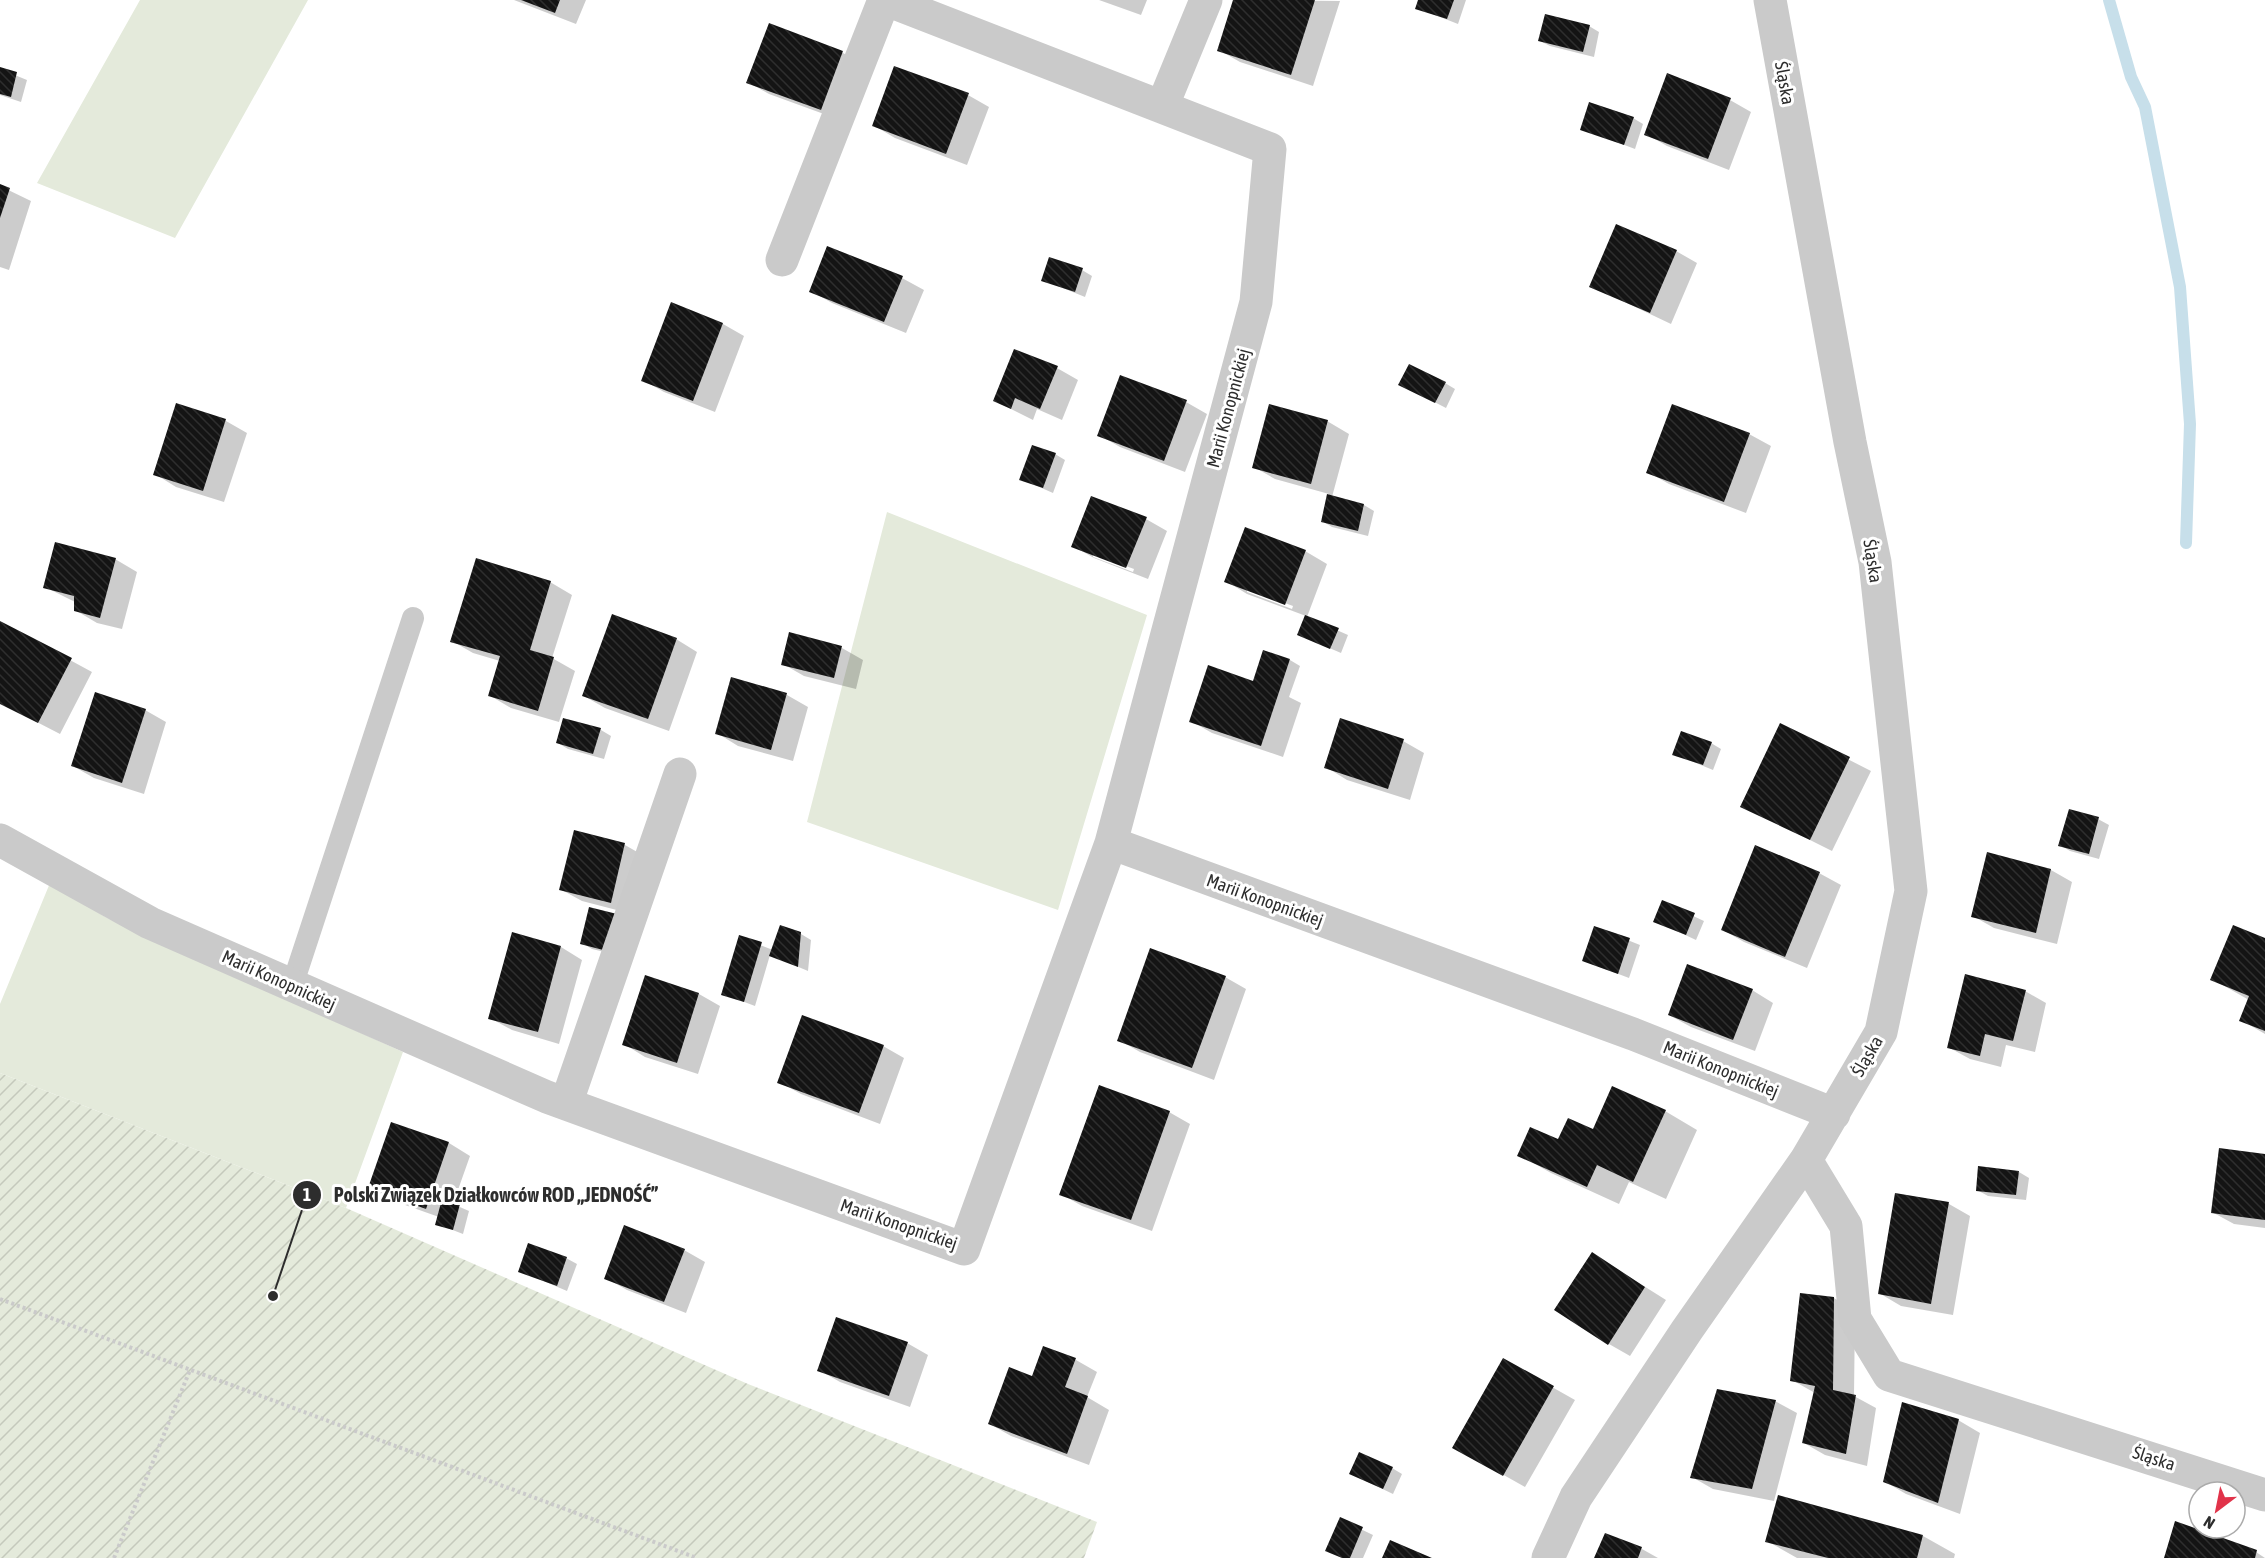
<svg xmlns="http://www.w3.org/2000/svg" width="2265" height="1558" font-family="'Asap Condensed',sans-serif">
	<defs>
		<pattern id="garden-furrows" width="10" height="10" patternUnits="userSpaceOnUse" patternTransform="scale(1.5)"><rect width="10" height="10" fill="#e4eadb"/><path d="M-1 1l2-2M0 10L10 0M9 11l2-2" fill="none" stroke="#c4c9bc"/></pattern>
		<pattern id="building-back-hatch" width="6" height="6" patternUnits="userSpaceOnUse" patternTransform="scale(1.5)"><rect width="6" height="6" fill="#141414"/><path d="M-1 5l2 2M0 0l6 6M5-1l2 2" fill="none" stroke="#2e2e2e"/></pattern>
	</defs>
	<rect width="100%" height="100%" fill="#fff"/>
	<path fill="#e4eadb" d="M 140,0 L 308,0 L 175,238 L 37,183 Z
		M 887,512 L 1147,615 L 1058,910 L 807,822 Z
		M 50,883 L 107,918 L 403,1052 L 346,1208 L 0,1073 L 0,1004 Z"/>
	<path fill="url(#garden-furrows)" d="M 0,1073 L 346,1208 L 748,1384 L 1097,1522 L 1084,1558 L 0,1558 Z"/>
	<path fill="#0003" fill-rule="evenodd" d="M 514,0 L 586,0 L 576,24 Z
		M 1099,0 L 1147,0 L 1141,15 Z
		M 1235,0 L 1340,1 L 1313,86 L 1240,62 L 1219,50 Z
		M 1420,0 L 1466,0 L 1458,24 L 1417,8 Z
		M 769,25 L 843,53 L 864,65 L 843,121 L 769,94 L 748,82 Z
		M 1589,26 L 1599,32 L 1594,57 L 1550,46 L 1540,41 Z
		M 0,69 L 27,80 L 21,102 L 0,95 Z
		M 968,95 L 989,107 L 967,165 L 895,138 L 873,125 Z
		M 1730,100 L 1751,112 L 1729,170 L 1667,146 L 1646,134 Z
		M 1633,118 L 1643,124 L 1635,149 L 1582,129 Z
		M 0,186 L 31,201 L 9,270 L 0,267 Z
		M 828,248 L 902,278 L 924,290 L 906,333 L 832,303 L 811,291 Z
		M 1676,251 L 1697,263 L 1671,324 L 1591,286 Z
		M 1082,270 L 1092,276 L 1085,297 L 1043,280 Z
		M 672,304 L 723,324 L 744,336 L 715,412 L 664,392 L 643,380 Z
		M 1057,368 L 1078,380 L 1062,420 L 1037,409 L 1033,420 L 995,401 Z
		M 1445,383 L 1455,389 L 1446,408 L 1411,390 Z
		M 1186,402 L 1207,414 L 1185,472 L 1120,447 L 1099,435 Z
		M 177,405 L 226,421 L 247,433 L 224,502 L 176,487 L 155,474 Z
		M 1327,421 L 1349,434 L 1332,497 L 1364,505 L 1374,511 L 1368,536 L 1332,527 L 1322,521 L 1329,494 L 1275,479 L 1254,467 Z
		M 1749,434 L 1771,446 L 1746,513 L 1669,484 L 1648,472 Z
		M 1055,454 L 1065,460 L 1053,493 L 1021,479 Z
		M 1146,519 L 1167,531 L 1148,579 L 1094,558 L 1073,546 ZM 1093,554 L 1134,569 L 1133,572 L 1093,557 Z
		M 1305,551 L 1327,564 L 1307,617 L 1348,635 L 1341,653 L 1299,635 L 1306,616 L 1247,594 L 1226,581 ZM 1247,589 L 1293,606 L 1292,609 L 1247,592 Z
		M 115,559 L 137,572 L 122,629 L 97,623 L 75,610 L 75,602 L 45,587 Z
		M 550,582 L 572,595 L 552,658 L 575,671 L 559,722 L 511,708 L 489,695 L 500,661 L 473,653 L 452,641 Z
		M 0,622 L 92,672 L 60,734 L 0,703 Z
		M 676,639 L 697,652 L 669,731 L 605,708 L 584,696 Z
		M 842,648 L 863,660 L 856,689 L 804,676 L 783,664 Z
		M 1290,660 L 1300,666 L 1289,697 L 1301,703 L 1283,757 L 1212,733 L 1191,721 Z
		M 732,679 L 787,695 L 808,707 L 793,761 L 738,746 L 717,733 Z
		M 145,710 L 166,722 L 144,794 L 94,778 L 73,766 Z
		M 564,720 L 601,730 L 611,736 L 604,759 L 568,749 L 558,743 Z
		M 1781,725 L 1871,771 L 1832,851 L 1742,806 Z
		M 1403,741 L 1424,753 L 1410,800 L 1347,780 L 1326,767 Z
		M 1711,743 L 1721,749 L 1713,770 L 1674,754 Z
		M 2098,819 L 2109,825 L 2099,859 L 2070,851 L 2060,845 Z
		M 575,832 L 625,845 L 646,857 L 632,914 L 582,901 L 560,889 Z
		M 1988,854 L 2051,870 L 2072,882 L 2057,944 L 1994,928 L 1973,916 Z
		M 1819,873 L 1841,885 L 1807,968 L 1744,942 L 1723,930 Z
		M 1663,902 L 1704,921 L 1696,940 L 1655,921 Z
		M 616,916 L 617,955 L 592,949 L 582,943 Z
		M 1595,927 L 1640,945 L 1629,978 L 1584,961 Z
		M 513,934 L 561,947 L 582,960 L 559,1044 L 512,1030 L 490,1018 Z
		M 801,934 L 811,940 L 808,971 L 770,955 L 755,1006 L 723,994 L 740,937 L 773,950 Z
		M 2265,940 L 2265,1034 L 2241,1020 L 2249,1000 L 2212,979 Z
		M 646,977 L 699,994 L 720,1006 L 698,1074 L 645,1057 L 624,1044 Z
		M 1225,977 L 1246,989 L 1214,1080 L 1140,1052 L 1119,1040 Z
		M 1752,990 L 1773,1003 L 1755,1051 L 1691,1027 L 1669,1015 Z
		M 2025,991 L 2046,1003 L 2035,1052 L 2006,1045 L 2001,1067 L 1970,1059 L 1948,1047 Z
		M 883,1046 L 904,1058 L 880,1124 L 801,1094 L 779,1082 Z
		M 1665,1111 L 1697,1130 L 1666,1199 L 1629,1182 L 1619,1204 L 1551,1173 L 1519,1155 Z
		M 1169,1112 L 1190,1124 L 1152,1231 L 1082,1206 L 1061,1194 Z
		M 392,1123 L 449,1143 L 470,1156 L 453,1204 L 469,1211 L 463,1234 L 437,1224 L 439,1217 L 391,1200 L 369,1188 Z
		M 2265,1155 L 2265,1228 L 2234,1224 L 2212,1212 Z
		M 2019,1172 L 2029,1178 L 2026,1200 L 1988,1196 L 1977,1190 Z
		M 1896,1195 L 1949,1204 L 1970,1216 L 1953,1315 L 1901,1306 L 1879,1293 Z
		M 684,1250 L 705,1262 L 686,1313 L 627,1290 L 606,1278 Z
		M 1593,1254 L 1666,1300 L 1630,1356 L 1609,1344 Z
		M 566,1258 L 577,1264 L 567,1291 L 520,1271 Z
		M 1834,1298 L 1855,1311 L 1854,1396 L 1876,1408 L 1867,1466 L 1825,1455 L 1804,1443 L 1815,1393 L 1792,1380 Z
		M 907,1343 L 928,1355 L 910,1407 L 840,1382 L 819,1370 Z
		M 1044,1348 L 1076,1360 L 1097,1372 L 1087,1397 L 1109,1410 L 1089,1465 L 1011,1436 L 990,1424 L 1033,1378 Z
		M 1504,1360 L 1575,1400 L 1525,1487 L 1454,1447 Z
		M 1775,1401 L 1797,1413 L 1774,1501 L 1713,1489 L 1692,1477 Z
		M 1958,1420 L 1980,1433 L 1960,1514 L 1906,1494 L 1884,1481 Z
		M 1392,1468 L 1402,1474 L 1393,1494 L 1351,1474 Z
		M 1779,1497 L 1923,1536 L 1955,1554 L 1954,1558 L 1797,1558 L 1767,1541 Z
		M 1340,1519 L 1373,1535 L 1363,1558 L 1342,1558 L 1327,1550 Z
		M 1606,1535 L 1642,1549 L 1658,1558 L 1595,1558 Z
		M 2256,1552 L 2265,1558 L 2166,1558 Z"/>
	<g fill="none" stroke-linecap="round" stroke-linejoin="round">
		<path stroke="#c7dfea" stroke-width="12" d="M 2109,0 L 2131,77 L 2145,107 L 2180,287 L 2190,424 L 2186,543"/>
	</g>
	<path fill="url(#building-back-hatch)" d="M 521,0 L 560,0 L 555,13 Z
		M 1233,0 L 1315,0 L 1291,75 L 1217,51 Z
		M 1418,0 L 1454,0 L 1447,19 L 1415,9 Z
		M 1545,14 L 1590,25 L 1583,52 L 1538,41 Z
		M 769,23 L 843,51 L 821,110 L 746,83 Z
		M 894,66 L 969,93 L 946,154 L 872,126 Z
		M 0,67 L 17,72 L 11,97 L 0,94 Z
		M 1667,73 L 1731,98 L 1708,159 L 1644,135 Z
		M 1589,102 L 1634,117 L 1624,145 L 1580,130 Z
		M 0,184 L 10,188 L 0,218 Z
		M 1616,224 L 1677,250 L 1650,313 L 1589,287 Z
		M 827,246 L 903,276 L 884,322 L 809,292 Z
		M 1049,257 L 1083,268 L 1075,292 L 1041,281 Z
		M 671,302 L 723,323 L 693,401 L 641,381 Z
		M 1014,349 L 1058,366 L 1040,409 L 1015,398 L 1011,409 L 993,401 Z
		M 1409,364 L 1446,382 L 1435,403 L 1398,385 Z
		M 1120,375 L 1187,400 L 1164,461 L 1097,436 Z
		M 176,403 L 226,419 L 203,491 L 153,475 Z
		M 1269,404 L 1328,420 L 1311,484 L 1252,468 Z
		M 1672,404 L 1750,433 L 1724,502 L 1646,473 Z
		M 1032,445 L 1056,453 L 1043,488 L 1019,480 Z
		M 1327,494 L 1364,504 L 1358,531 L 1321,522 Z
		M 1091,496 L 1147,517 L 1126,568 L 1071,547 Z
		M 1245,527 L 1306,550 L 1285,605 L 1224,582 Z
		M 55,542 L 116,558 L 100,618 L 74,611 L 74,596 L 43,588 Z
		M 476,558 L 551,581 L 530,650 L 554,657 L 538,711 L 488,696 L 500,656 L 450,642 Z
		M 612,614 L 677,638 L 648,719 L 582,696 Z
		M 1305,615 L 1339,628 L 1330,649 L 1297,635 Z
		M 0,621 L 72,658 L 38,723 L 0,704 Z
		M 789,632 L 842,646 L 834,678 L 781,665 Z
		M 1263,650 L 1290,659 L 1261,746 L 1189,722 L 1208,665 L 1253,681 Z
		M 731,677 L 787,693 L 771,750 L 715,734 Z
		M 95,692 L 146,709 L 122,783 L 71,766 Z
		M 563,718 L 601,728 L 593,754 L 556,743 Z
		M 1340,718 L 1404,739 L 1388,789 L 1324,768 Z
		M 1780,723 L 1850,757 L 1810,840 L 1740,807 Z
		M 1681,731 L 1712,742 L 1703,765 L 1672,755 Z
		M 2069,809 L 2099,817 L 2089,854 L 2058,846 Z
		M 574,830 L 625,843 L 611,903 L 559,890 Z
		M 1755,845 L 1820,872 L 1785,957 L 1721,930 Z
		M 1987,852 L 2051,869 L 2036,933 L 1971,917 Z
		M 1662,900 L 1695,913 L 1686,935 L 1653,922 Z
		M 589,907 L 617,914 L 607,951 L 580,944 Z
		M 780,925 L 801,932 L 798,967 L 769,956 Z
		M 2233,925 L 2265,938 L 2265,1031 L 2239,1021 L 2249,996 L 2210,980 Z
		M 1594,926 L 1630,938 L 1618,974 L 1582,961 Z
		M 512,932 L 561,946 L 538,1032 L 488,1019 Z
		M 739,935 L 762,942 L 744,1002 L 721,995 Z
		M 1150,948 L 1226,976 L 1192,1068 L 1117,1041 Z
		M 1687,964 L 1753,989 L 1733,1040 L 1668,1015 Z
		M 1965,974 L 2026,990 L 2013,1041 L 1985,1034 L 1980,1056 L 1947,1048 Z
		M 645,975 L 699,993 L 677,1063 L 622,1045 Z
		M 802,1015 L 884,1045 L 859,1113 L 777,1083 Z
		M 1099,1085 L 1170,1111 L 1131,1220 L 1059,1195 Z
		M 1612,1086 L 1666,1110 L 1633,1182 L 1597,1165 L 1587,1187 L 1517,1156 L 1530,1127 L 1558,1139 L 1568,1118 L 1593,1129 Z
		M 391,1122 L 449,1142 L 426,1209 L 368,1188 Z
		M 2219,1148 L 2265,1154 L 2265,1220 L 2211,1213 Z
		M 1978,1166 L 2019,1171 L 2016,1195 L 1976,1191 Z
		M 1895,1193 L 1949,1202 L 1931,1304 L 1878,1294 Z
		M 442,1199 L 460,1204 L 453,1230 L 435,1225 Z
		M 624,1225 L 685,1249 L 664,1302 L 604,1279 Z
		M 528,1243 L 567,1257 L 557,1286 L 518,1272 Z
		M 1592,1252 L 1645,1287 L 1608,1345 L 1554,1310 Z
		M 1800,1293 L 1834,1297 L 1833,1390 L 1856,1395 L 1846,1454 L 1802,1443 L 1815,1386 L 1790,1381 Z
		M 836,1317 L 908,1342 L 889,1396 L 817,1371 Z
		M 1043,1346 L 1076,1358 L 1065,1387 L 1088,1396 L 1067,1454 L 988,1424 L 1009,1367 L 1032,1376 Z
		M 1503,1358 L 1554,1386 L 1503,1476 L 1452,1448 Z
		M 1717,1389 L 1776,1400 L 1752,1489 L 1690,1478 Z
		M 1902,1402 L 1959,1419 L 1938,1503 L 1883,1482 Z
		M 1359,1452 L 1393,1467 L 1383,1489 L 1349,1474 Z
		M 1778,1495 L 1923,1535 L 1917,1558 L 1828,1558 L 1765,1542 Z
		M 1340,1517 L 1363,1527 L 1350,1558 L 1342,1558 L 1325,1551 Z
		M 2175,1521 L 2257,1550 L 2255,1558 L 2164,1558 Z
		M 1605,1533 L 1642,1547 L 1638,1558 L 1594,1558 Z
		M 1390,1540 L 1432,1558 L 1382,1558 Z"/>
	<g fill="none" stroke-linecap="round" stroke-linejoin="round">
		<path stroke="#cacaca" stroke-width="4" stroke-dasharray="3 3" stroke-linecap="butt" d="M 0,1299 L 697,1558
			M 114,1558 L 190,1370"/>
		<path stroke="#cacaca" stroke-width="22" d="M 292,986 L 413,618"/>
		<path stroke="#cacaca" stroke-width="33" d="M 887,0 L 1270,149 L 1256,302 L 1111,843 L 1633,1034 L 1834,1114
			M 1162,107 L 1206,0
			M 782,260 L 884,0
			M 0,840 L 150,923 L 547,1097 L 964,1249 L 1111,843
			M 566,1104 L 680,774
			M 1806,1160 L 1846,1226 L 1855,1319 L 1889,1375 L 2265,1495
			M 1548,1558 L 1576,1497 L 1687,1330 L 1806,1160 L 1881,1032 L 1911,891 L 1875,562 L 1850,442 L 1770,0"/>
	</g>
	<g text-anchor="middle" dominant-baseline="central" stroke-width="6" stroke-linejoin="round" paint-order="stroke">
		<g font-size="18" fill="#2d2d2d" stroke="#fff">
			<text transform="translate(1785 83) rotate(80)">Śląska</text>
			<text transform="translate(1228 408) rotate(-75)">Marii Konopnickiej</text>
			<text transform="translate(1873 561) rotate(81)">Śląska</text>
			<text transform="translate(1265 900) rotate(20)">Marii Konopnickiej</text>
			<text transform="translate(279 980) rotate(24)">Marii Konopnickiej</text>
			<text transform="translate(1867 1056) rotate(-60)">Śląska</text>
			<text transform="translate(1721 1069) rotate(22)">Marii Konopnickiej</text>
			<text transform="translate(899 1224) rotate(19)">Marii Konopnickiej</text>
			<text transform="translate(2154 1458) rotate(18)">Śląska</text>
		</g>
	</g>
	<path fill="none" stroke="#2d2d2d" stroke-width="2" d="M273 1296L307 1195"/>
	<g fill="#2d2d2d" stroke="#fff" stroke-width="2">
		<circle cx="273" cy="1296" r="6"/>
		<circle cx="307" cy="1195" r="15"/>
	</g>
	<g font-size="18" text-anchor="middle" font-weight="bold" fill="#fff">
		<text x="307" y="1201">1</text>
	</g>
	<g font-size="20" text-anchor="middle" font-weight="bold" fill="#2d2d2d" stroke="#fff" stroke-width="6" stroke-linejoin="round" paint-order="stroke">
		<text x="496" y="1202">Polski Związek Działkowców ROD „JEDNOŚĆ”</text>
	</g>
	<g transform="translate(2217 1510) rotate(212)"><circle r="28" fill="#ffffff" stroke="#ababab" stroke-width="1.5"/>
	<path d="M0-4.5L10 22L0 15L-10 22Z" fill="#e1334a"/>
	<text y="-9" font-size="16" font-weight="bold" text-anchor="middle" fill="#2d2d2d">N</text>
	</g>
</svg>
